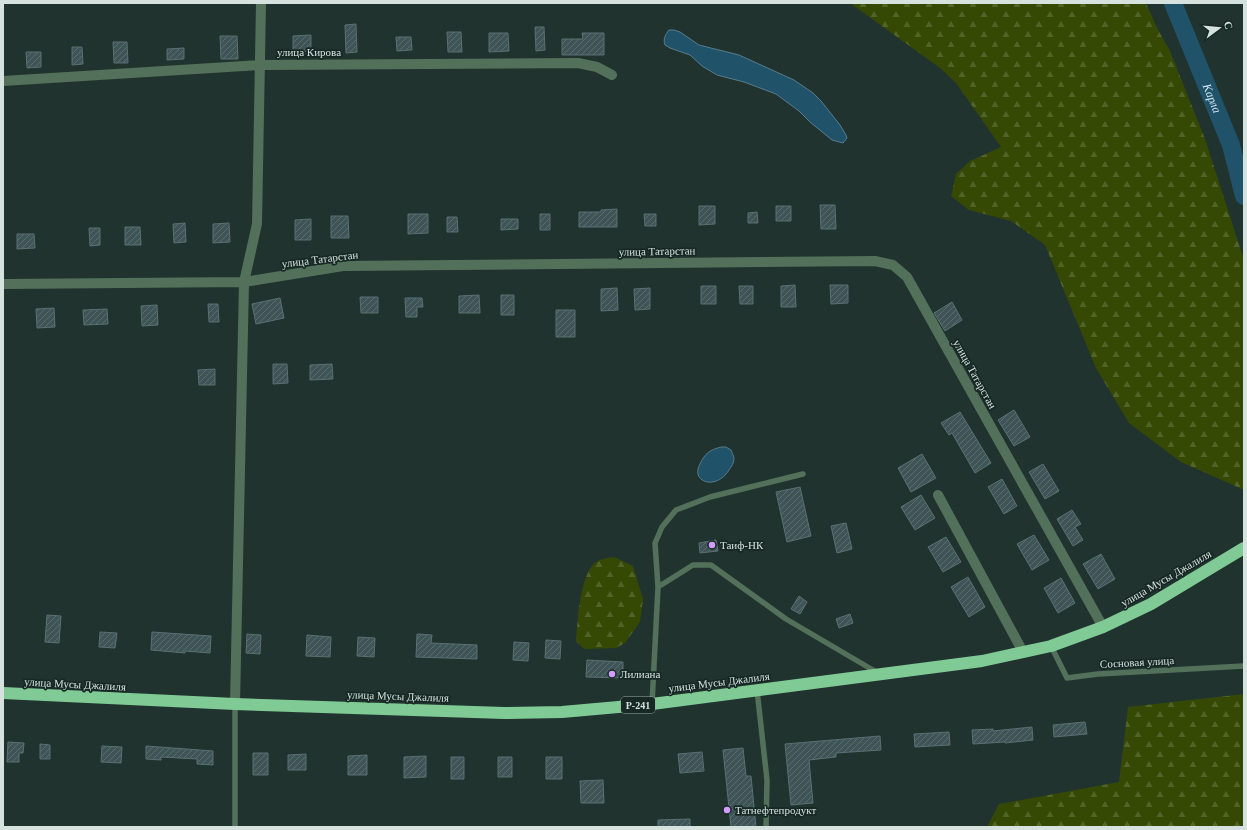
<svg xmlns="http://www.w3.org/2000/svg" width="1247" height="830" font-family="Georgia,serif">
	<defs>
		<pattern id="forest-firs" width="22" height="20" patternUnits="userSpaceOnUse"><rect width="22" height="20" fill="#354904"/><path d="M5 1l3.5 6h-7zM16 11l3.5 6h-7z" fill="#526328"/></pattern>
		<pattern id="building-hatch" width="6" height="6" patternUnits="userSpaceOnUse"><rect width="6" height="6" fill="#3e5456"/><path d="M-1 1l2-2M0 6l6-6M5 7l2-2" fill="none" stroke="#596c6e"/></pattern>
	</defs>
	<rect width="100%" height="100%" fill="#20332f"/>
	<path fill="url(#forest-firs)" d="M 850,3 L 1146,3 L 1157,28 L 1170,51 L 1205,139 L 1244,260 L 1244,490 L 1181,462 L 1129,423 L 1096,368 L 1045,245 L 1011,221 L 969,210 L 951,196 L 956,174 L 970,161 L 1001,147 L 956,83 L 940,68 Z
		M 614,557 L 633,566 L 643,599 L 640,622 L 625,643 L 616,648 L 584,649 L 576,641 C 578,619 579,584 592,566 C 597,559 607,558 614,557 Z
		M 1244,694 L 1244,827 L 987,827 L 999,804 L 1119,782 L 1128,707 Z"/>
	<path fill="#205269" stroke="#577d8c" d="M 669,30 L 674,30 L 680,32 L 699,45 L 739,55 L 794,80 L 813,93 L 821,101 L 840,125 L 846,135 L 847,138 L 843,143 L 832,140 L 810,122 L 799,111 L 776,94 L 744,82 L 717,75 L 702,66 L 690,55 L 670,48 L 665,45 C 663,39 665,35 669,30 Z
		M 721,447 L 726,447 L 731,450 C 732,453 734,456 734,459 C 734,463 731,467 729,470 C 716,491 690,482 700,464 C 705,453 710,450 721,447 Z"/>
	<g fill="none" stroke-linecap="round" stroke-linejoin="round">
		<path stroke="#205269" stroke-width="18" id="s1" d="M 1173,3 L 1231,145 L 1244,196"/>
	</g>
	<path fill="url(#building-hatch)" stroke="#5a7072" d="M 356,24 L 357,52 L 346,53 L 345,25 Z
		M 535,27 L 544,27 L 545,50 L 536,51 Z
		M 447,32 L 461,32 L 462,52 L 448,52 Z
		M 489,33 L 508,33 L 509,51 L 489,52 Z
		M 582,33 L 604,33 L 604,55 L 562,55 L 562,39 L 583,39 Z
		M 311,35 L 311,51 L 293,52 L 293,36 Z
		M 220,36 L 237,36 L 238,59 L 221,59 Z
		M 396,37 L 411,37 L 412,50 L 397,51 Z
		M 113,42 L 127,42 L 128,63 L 114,63 Z
		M 72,47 L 82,47 L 83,64 L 72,65 Z
		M 184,48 L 184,59 L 167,60 L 167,49 Z
		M 26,52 L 41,52 L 41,67 L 27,68 Z
		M 820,205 L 835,205 L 836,229 L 821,229 Z
		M 699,206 L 715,206 L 715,224 L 699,225 Z
		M 776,206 L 791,206 L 791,221 L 776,221 Z
		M 617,209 L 617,227 L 579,227 L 579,212 L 601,212 L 601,210 Z
		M 757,212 L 758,223 L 748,223 L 748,213 Z
		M 408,214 L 428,214 L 428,233 L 408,234 Z
		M 540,214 L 550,214 L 550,230 L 540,230 Z
		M 644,214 L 656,214 L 656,226 L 645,226 Z
		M 331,216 L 348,216 L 349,238 L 331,238 Z
		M 447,217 L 457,217 L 458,232 L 447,232 Z
		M 311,219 L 311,240 L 295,240 L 295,220 Z
		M 501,219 L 518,219 L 518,229 L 501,230 Z
		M 185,223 L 186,242 L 174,243 L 173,224 Z
		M 229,223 L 230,242 L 213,243 L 213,224 Z
		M 125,227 L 140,227 L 141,245 L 125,245 Z
		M 89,228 L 100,228 L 100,245 L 90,246 Z
		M 17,234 L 34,234 L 35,248 L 17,249 Z
		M 795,285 L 796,307 L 781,307 L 781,286 Z
		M 830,285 L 848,285 L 848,303 L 831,304 Z
		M 701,286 L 716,286 L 716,304 L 701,304 Z
		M 739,286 L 753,286 L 753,304 L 740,304 Z
		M 617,288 L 618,310 L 601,311 L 601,289 Z
		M 650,288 L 650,309 L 635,310 L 634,289 Z
		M 479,295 L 480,313 L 459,313 L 459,296 Z
		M 501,295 L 514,295 L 514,315 L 501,315 Z
		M 360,297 L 378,297 L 378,313 L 361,313 Z
		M 280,298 L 284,318 L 256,324 L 252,304 Z
		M 405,298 L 422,298 L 423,307 L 417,307 L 417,317 L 406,317 Z
		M 952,302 L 962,320 L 945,331 L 934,313 Z
		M 208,304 L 218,304 L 219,322 L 209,322 Z
		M 157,305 L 158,325 L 142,326 L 141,306 Z
		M 54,308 L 55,327 L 37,328 L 36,309 Z
		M 107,309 L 108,324 L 84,325 L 83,310 Z
		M 556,310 L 575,310 L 575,337 L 556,337 Z
		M 273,364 L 287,364 L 288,383 L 273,384 Z
		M 332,364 L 333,379 L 310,380 L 310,365 Z
		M 215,369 L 215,385 L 199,385 L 198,370 Z
		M 1014,410 L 1030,437 L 1014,446 L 998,420 Z
		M 960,412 L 991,463 L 975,473 L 952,433 L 949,435 L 941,423 Z
		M 922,454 L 936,478 L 911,492 L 898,468 Z
		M 1043,464 L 1059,491 L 1045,499 L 1029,472 Z
		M 1002,479 L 1017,506 L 1004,514 L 988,487 Z
		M 800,487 L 811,536 L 787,542 L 776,492 Z
		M 921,495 L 935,518 L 915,530 L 901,507 Z
		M 1072,510 L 1081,524 L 1075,527 L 1083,540 L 1073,546 L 1057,519 Z
		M 846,523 L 852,549 L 837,553 L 831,526 Z
		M 1034,535 L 1049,560 L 1032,570 L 1017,544 Z
		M 946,537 L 961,562 L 943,572 L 928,547 Z
		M 716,540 L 718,551 L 700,553 L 699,543 Z
		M 1101,554 L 1115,579 L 1098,589 L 1083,564 Z
		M 968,577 L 985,607 L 969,617 L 951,587 Z
		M 1061,578 L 1075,603 L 1058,613 L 1044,588 Z
		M 799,596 L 807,602 L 800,614 L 791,609 Z
		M 850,614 L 853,623 L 839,628 L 836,619 Z
		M 47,615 L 61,616 L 59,643 L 45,642 Z
		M 100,632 L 117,633 L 115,648 L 99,647 Z
		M 152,632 L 211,636 L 210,653 L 185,651 L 185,653 L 151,650 Z
		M 247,634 L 261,635 L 260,654 L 246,653 Z
		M 417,634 L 432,635 L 431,643 L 477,645 L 477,659 L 416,657 Z
		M 307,635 L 331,637 L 330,657 L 306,656 Z
		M 358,637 L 375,638 L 374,657 L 357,656 Z
		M 546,640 L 561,641 L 560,659 L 545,658 Z
		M 514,642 L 529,643 L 528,661 L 513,660 Z
		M 587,660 L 623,662 L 623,678 L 586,677 Z
		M 1085,722 L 1087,734 L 1054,737 L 1053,725 Z
		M 1032,727 L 1033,740 L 1005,743 L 1005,742 L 973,744 L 972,730 L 993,729 L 993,731 Z
		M 949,732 L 950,745 L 915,747 L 914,734 Z
		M 880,736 L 881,750 L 836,753 L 836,757 L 809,760 L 813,803 L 791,805 L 785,744 Z
		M 8,742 L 24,743 L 23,753 L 19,753 L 19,762 L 7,762 Z
		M 40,744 L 50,745 L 50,759 L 40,759 Z
		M 102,746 L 122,747 L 121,763 L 101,762 Z
		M 146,746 L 213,751 L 213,765 L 197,764 L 197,759 L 161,757 L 161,760 L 146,759 Z
		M 743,748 L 746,776 L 751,776 L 756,827 L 731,827 L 723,750 Z
		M 702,752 L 704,771 L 680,773 L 678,754 Z
		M 253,753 L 268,753 L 268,775 L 253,775 Z
		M 306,754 L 306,770 L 288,770 L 288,755 Z
		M 367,755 L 367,775 L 348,775 L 348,756 Z
		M 426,756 L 426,777 L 404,778 L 404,757 Z
		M 451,757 L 464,757 L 464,779 L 451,779 Z
		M 498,757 L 512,757 L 512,777 L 498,777 Z
		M 546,757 L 562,757 L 562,779 L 546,779 Z
		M 603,780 L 604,803 L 581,803 L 580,781 Z
		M 690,819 L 690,827 L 658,827 L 658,820 Z"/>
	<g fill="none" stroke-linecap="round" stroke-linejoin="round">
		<path stroke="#53715a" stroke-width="5.5" d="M 658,587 L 655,543 L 662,527 L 676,510 L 710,497 L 803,474
			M 1051,646 L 1067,678 L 1098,674 L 1244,666
			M 757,690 L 767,780 L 766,827
			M 652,704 L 658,587 L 693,565 L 711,565 L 786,619 L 878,673
			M 235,827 L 235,704"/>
		<path stroke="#53715a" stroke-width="10" d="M 3,81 L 260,65 L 578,63 L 597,67 L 612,75
			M 3,284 L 244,282 L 343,266 L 875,261 L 893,265 L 907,277 L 1103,627
			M 938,495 L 1023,652
			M 235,704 L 244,282 L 257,224 L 261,3"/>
		<path stroke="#80cb95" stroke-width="12" d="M 3,693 L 235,704 L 504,713 L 562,712 L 652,704 L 982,661 L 1051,646 L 1103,627 L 1151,604 L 1244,548"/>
	</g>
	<g fill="#d29dfd" stroke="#162925" stroke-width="1.5">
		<circle cx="712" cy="545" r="4"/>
		<circle cx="612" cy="674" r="4"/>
		<circle cx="727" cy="810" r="4"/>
	</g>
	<g text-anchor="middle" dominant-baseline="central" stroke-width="3.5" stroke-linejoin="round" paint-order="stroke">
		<rect fill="#162925" stroke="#9caaa6" stroke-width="1" x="621" y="697" width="34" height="16" rx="3"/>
		<g font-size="10" font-weight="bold" fill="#d6e2de">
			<text x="638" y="705">Р-241</text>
		</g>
		<g font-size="11" fill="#d6e2de" stroke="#162925">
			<text x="309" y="52">улица Кирова</text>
			<text transform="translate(657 251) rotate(-1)">улица Татарстан</text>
			<text transform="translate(320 259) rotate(-7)">улица Татарстан</text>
			<text transform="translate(975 374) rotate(61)">улица Татарстан</text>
			<text transform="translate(1166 578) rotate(-30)">улица Мусы Джалиля</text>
			<text transform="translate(1137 662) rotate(-3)">Сосновая улица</text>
			<text transform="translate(719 682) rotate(-7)">улица Мусы Джалиля</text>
			<text transform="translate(75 684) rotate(3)">улица Мусы Джалиля</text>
			<text transform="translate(398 696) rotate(2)">улица Мусы Джалиля</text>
		</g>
		<g font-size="11" fill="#d6e2de" stroke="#162925" text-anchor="start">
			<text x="720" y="545">Таиф-НК</text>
			<text x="620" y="674">Лилиана</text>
			<text x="735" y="810">Татнефтепродукт</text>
		</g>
		<g font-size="12" font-style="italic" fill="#d2e7f3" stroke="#162925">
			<text stroke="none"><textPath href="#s1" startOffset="103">Карла</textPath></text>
		</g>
	</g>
	<rect width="1247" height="830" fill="none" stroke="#d6e2de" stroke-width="8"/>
	<g transform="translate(1219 28) rotate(74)" stroke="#162925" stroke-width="3" paint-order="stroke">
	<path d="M0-3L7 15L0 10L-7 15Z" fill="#d6e2de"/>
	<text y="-6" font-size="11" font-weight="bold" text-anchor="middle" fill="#d6e2de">С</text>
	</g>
</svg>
